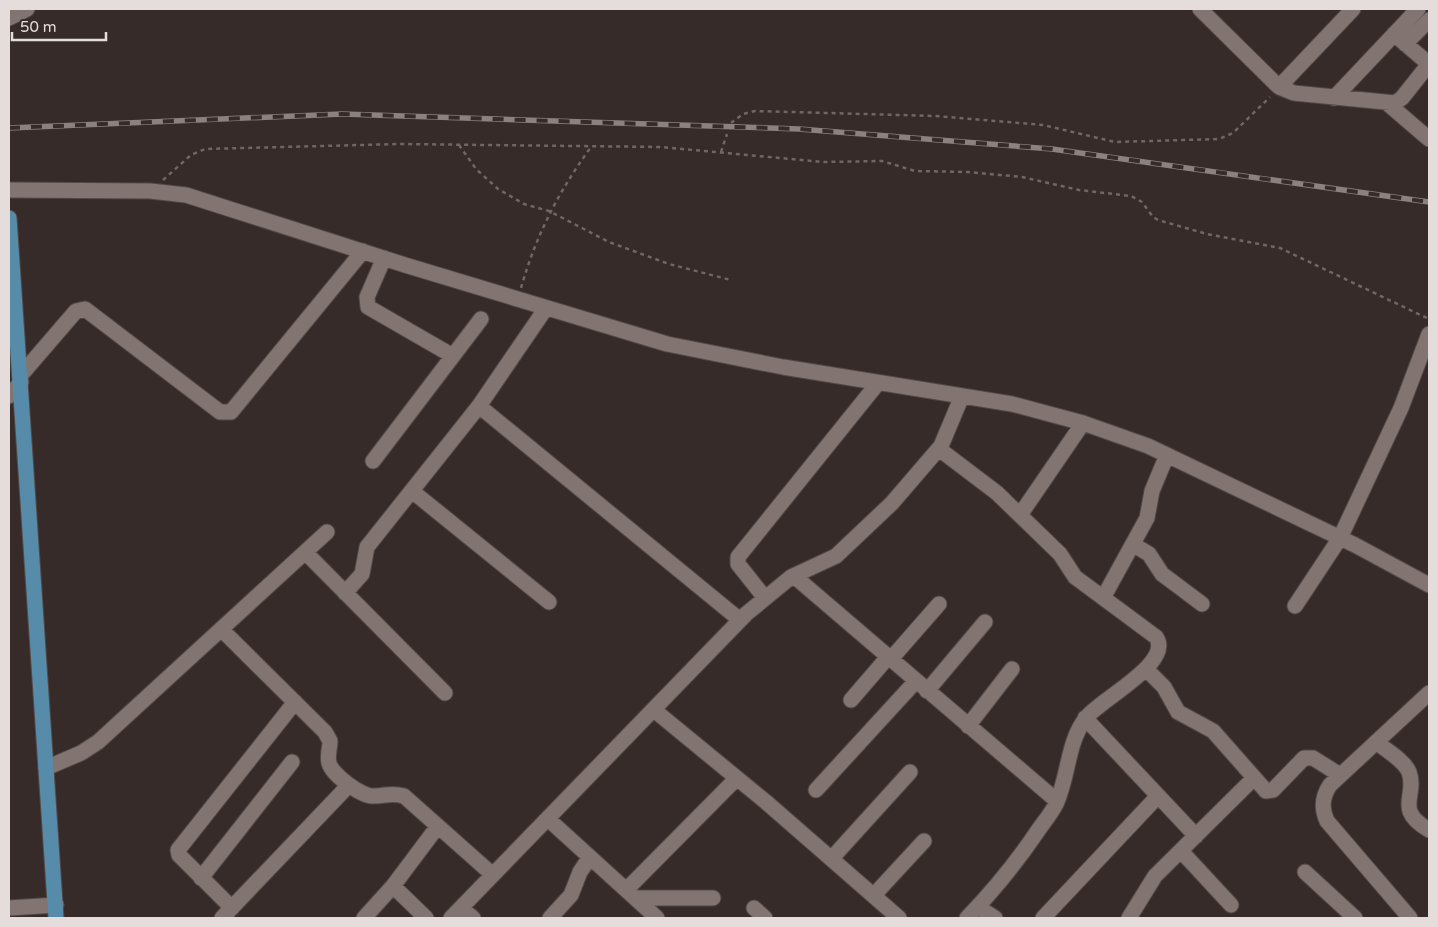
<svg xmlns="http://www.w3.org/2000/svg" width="1438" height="927" font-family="'Varela Round',sans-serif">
	<rect width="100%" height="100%" fill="#362b28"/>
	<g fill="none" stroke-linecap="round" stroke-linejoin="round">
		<defs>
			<path id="minor" d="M 1200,9 L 1279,87 L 1353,9
				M 9,18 L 27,9
				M 1394,34 L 1429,64
				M 1405,44 L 1429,20
				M 1279,87 L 1294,93 L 1395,103 L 1402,98 L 1429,64
				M 1334,98 L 1418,9
				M 1387,103 L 1429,139
				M 9,190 L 150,191 L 186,195 L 405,265 L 667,344 L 783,367 L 1012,404 L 1083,423 L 1148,446 L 1355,545 L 1429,585
				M 384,258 L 367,297 L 368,307 L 453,356
				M 20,376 L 76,311 L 85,309 L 220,412 L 231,412 L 363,251
				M 9,396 L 21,382
				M 479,406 L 740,620
				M 939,449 L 997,493 L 1060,554 L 1075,577 L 1156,637 C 1174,663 1099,700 1086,718 C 1067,742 1069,776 1056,804 C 1051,814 1043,823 1037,832 C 1016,863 993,891 967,918
				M 373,461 L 481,319
				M 412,491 L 549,602
				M 1020,515 L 1083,423
				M 1134,545 L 1149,554 L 1162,574 L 1202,604
				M 305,552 L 445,693
				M 794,576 L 1057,801
				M 345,593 L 362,574 L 367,547 L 479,406 L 546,308
				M 765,598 L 738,564 L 738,557 L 878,383
				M 1103,598 L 1147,518 L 1152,491 L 1167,455
				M 1295,606 L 1340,538 L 1401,408 L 1429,334
				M 221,629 L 325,732 L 330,741 C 330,748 327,756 329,763 C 332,775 362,797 374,796 C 387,796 390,792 404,796 L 493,875
				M 890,660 L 939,604
				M 1146,669 L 1164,687 L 1178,712 L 1213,731 L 1266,791 L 1273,790 L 1304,758 L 1313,758 L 1340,775
				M 927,691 L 985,622
				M 851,700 L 888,657
				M 654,710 L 766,802 L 899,918
				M 1085,718 L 1196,836
				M 968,726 L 1012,669
				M 1376,742 C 1386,750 1404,760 1409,772 C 1418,796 1393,809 1429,830
				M 46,768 L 81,753 L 98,742 L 327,532
				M 816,790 L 916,681
				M 548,819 L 657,918
				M 1181,851 L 1231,905
				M 832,858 L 910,772
				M 1305,872 L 1355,918
				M 201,878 L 292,762
				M 393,886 L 426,918
				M 626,890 L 737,778
				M 874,895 L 924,841
				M 635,898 L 713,898
				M 978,907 L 995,918
				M 9,908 L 56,905
				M 232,908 L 179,855 L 178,850 L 295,702
				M 461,908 L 473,918
				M 754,908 L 765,918
				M 222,918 L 349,785
				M 364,918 L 393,886 L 438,826
				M 451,918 L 746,614 L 791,577 L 836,556 L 892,503 L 941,446 L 962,396
				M 550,918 L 571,895 L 580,872 L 590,857
				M 1043,918 L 1158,796
				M 1129,918 L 1155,876 L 1253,779
				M 1410,918 L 1327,821 C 1321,808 1322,797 1330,785 L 1429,693"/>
			<path id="major" d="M 9,218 L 56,918"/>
		</defs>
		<use href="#minor" stroke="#524846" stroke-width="17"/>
		<use href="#major" stroke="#524846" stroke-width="17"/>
		<path stroke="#706663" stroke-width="2.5" stroke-dasharray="4 4" stroke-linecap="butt" d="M 731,123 L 743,114 L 755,111 L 936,116 L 1043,125 L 1115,142 L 1219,139 L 1233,133 L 1270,97
			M 459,145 L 476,169 L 498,189 L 524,204 L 549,211 L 609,242 L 669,264 L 731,280
			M 721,152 L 727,134
			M 163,180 L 191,155 L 205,149 L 400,144 L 661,147 L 823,162 L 882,161 L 915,171 L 968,172 L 1022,177 L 1079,190 L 1131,196 L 1142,202 L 1153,217 L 1158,220 L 1207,234 L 1280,248 L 1429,319
			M 521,288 C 536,235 559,191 591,147"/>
		<use href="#minor" stroke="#827470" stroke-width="15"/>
		<use href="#major" stroke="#568ca9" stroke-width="15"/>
		<defs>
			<path id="rail" d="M 9,128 L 342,114 L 799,129 L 1052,149 L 1429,202"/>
		</defs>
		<use href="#rail" stroke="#8b817e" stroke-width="5.5"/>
		<use href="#rail" stroke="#362b28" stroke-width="4" stroke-dasharray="11" stroke-linecap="butt"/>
	</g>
	<rect width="1438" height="927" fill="none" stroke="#e5dddb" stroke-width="20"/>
	<path d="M12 32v8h94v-8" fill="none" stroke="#e5dddb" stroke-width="2.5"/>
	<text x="20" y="32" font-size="15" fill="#e5dddb" stroke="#362b28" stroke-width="4" paint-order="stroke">50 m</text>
</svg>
